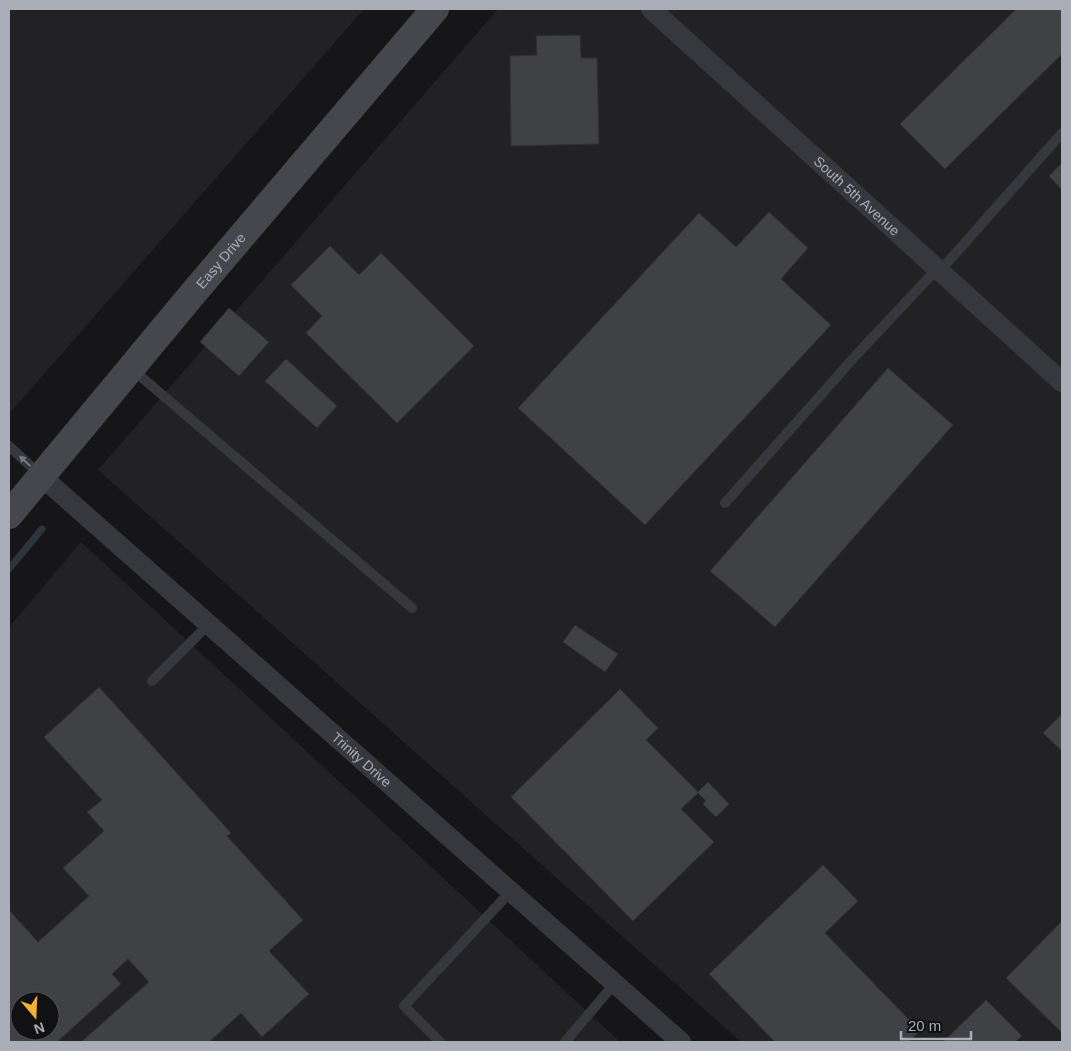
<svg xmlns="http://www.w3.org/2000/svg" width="1071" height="1051" font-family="Arial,sans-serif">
	<rect width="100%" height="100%" fill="#161618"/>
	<path fill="#222225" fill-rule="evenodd" d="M 9,9 L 364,9 L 9,414 Z
		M 498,9 L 1062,9 L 1062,1042 L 741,1042 L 98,470 Z
		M 81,542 L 620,1042 L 9,1042 L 9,627 ZM 20,1001 L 50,1001 L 50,1031 L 20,1031 Z"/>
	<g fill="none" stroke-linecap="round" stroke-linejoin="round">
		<path stroke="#2c353c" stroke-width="7" d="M 9,569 L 42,529"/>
	</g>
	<path fill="#404145" stroke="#303034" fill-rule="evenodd" d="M 1016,9 L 1062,9 L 1062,54 L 945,169 L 900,124 Z
		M 580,35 L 581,58 L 597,58 L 599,144 L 511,146 L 510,56 L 537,55 L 536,36 Z
		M 1062,163 L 1062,190 L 1049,176 Z
		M 769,212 L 808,248 L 781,279 L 831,325 L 645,525 L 518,408 L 699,213 L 736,247 Z
		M 330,246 L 359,275 L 381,253 L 474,346 L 397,423 L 306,333 L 322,316 L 291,285 Z
		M 229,308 L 269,342 L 239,376 L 200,342 Z
		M 286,359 L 337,406 L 317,428 L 265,381 Z
		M 888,368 L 953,425 L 775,627 L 710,571 Z
		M 575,625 L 618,654 L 605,672 L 563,642 Z
		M 99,687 L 231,833 L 227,836 L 303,920 L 269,951 L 309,994 L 262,1037 L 241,1013 L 209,1042 L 81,1042 L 149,982 L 128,959 L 112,974 L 121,984 L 57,1042 L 9,1042 L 9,910 L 38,942 L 89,896 L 63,868 L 104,831 L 87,812 L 102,800 L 44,737 ZM 20,1001 L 50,1001 L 50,1031 L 20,1031 Z
		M 620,689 L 658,728 L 646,740 L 698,792 L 708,782 L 729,804 L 716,817 L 703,804 L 706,801 L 698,793 L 681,809 L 714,842 L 633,921 L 511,797 Z
		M 1062,714 L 1062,751 L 1043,733 Z
		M 823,865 L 858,901 L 825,933 L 920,1031 L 908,1042 L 775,1042 L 709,974 Z
		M 1062,921 L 1062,1033 L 1006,978 Z
		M 986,1000 L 1022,1036 L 1015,1042 L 943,1042 Z"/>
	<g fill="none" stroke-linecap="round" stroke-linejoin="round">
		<path stroke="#37383d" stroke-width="10" d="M 940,271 L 1062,133
			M 132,369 L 412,608
			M 9,446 L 40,475
			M 725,503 L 859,352 L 937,269
			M 152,681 L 209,624
			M 440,1042 L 404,1006 L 511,891
			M 565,1042 L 615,983"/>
		<g stroke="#37383d" stroke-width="20">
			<path id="s1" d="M 651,9 L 1062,382"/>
			<path id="s2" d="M 41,476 L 681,1042"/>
		</g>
		<path stroke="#45474d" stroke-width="28" id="s3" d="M 9,515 L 195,291 L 435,9"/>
	</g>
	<defs><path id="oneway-solid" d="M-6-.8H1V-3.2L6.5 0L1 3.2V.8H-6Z" transform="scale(1.25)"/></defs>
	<use fill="#757881" href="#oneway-solid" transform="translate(25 461) rotate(-137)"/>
	<g text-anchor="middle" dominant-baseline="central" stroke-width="5" stroke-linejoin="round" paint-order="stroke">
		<g font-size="14" fill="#a8adb8" stroke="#111113">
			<text stroke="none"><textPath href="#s1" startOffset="278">South 5th Avenue</textPath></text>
			<text stroke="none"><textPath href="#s3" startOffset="331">Easy Drive</textPath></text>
			<text stroke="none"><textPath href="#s2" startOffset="428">Trinity Drive</textPath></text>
		</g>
	</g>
	<rect width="1071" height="1051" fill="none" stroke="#a8adb8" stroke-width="20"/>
	<g transform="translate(35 1016) rotate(161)"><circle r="24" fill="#111113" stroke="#4d4f55"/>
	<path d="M0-4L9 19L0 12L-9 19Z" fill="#f2b134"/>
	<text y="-8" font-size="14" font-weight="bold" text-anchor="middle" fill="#a8adb8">N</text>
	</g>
	<path d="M901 1031v8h70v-8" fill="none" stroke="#a8adb8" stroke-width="2.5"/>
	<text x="908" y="1031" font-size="15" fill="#a8adb8" stroke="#111113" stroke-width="4" paint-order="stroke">20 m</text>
</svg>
